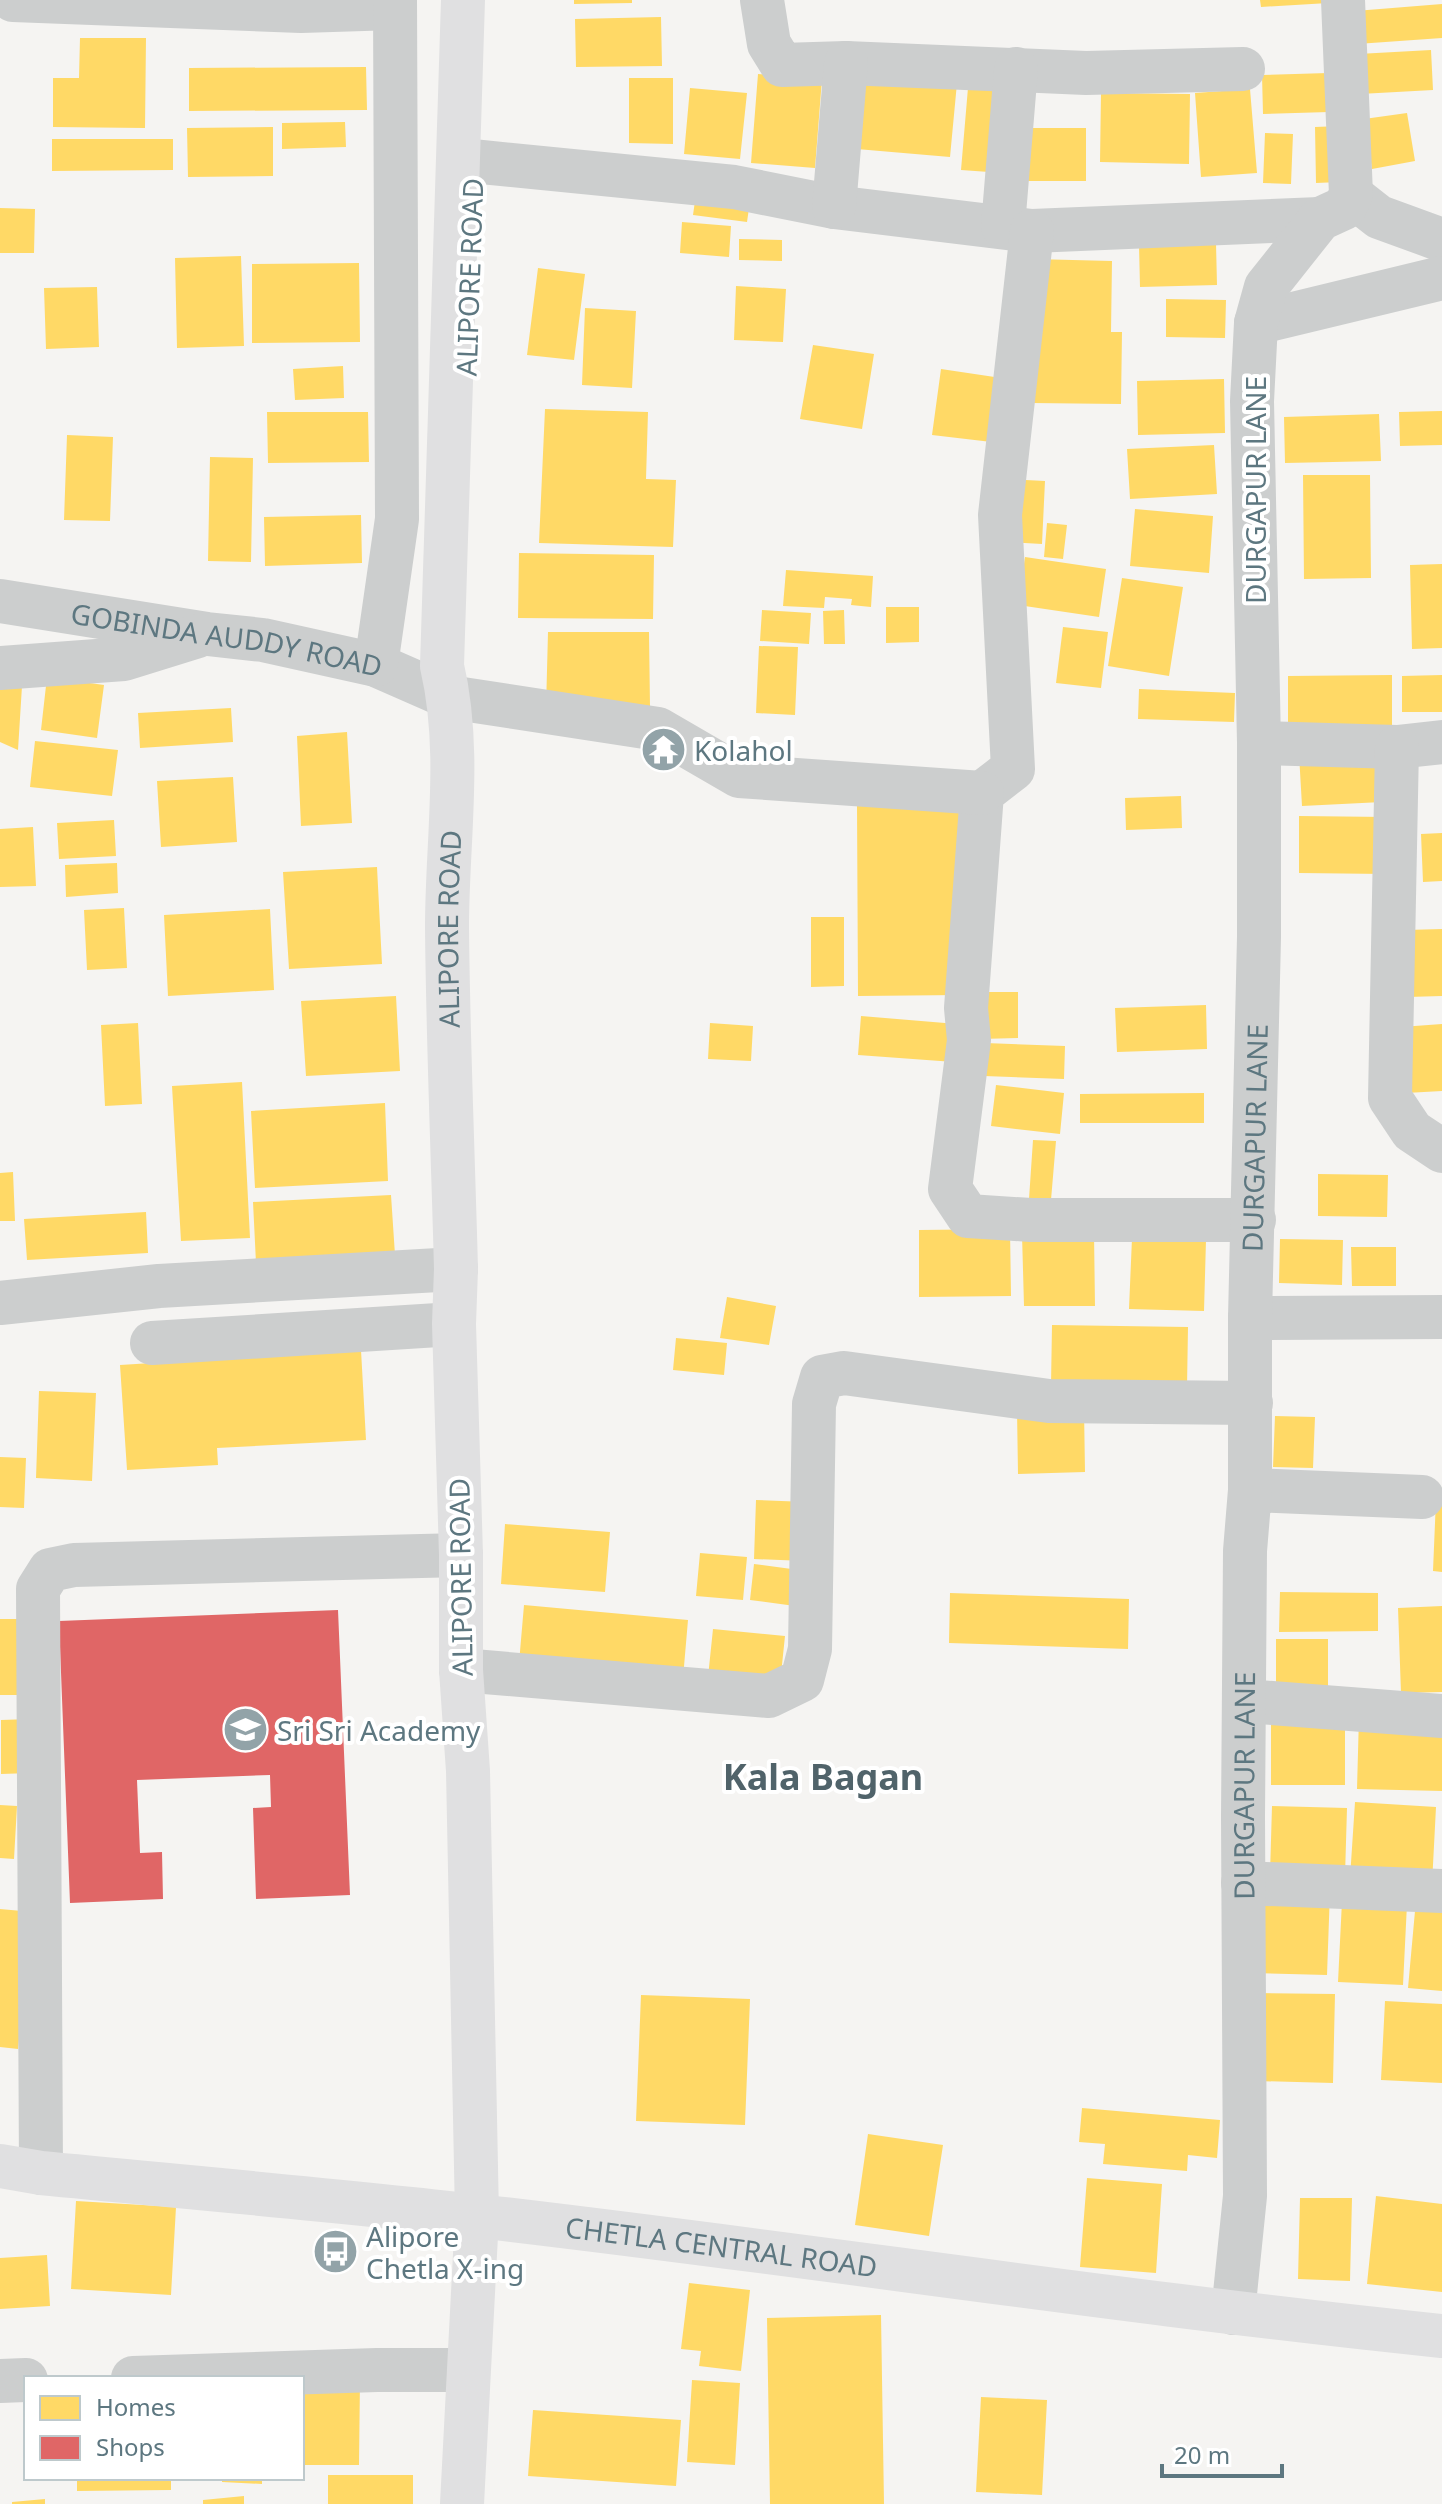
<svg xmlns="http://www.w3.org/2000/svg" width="1442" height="2504" font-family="'Noto Sans',sans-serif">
	<rect width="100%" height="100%" fill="#f5f4f2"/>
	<path fill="#ffd966" d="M 574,0 L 632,0 L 632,3 L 574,4 Z
		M 1260,0 L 1345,0 L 1345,2 L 1261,7 Z
		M 1442,4 L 1442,38 L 1357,44 L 1355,11 Z
		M 661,17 L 662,66 L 576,67 L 575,19 Z
		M 80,38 L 146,38 L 145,128 L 53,127 L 53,78 L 79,78 Z
		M 1431,50 L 1433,90 L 1360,94 L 1358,54 Z
		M 366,67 L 367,110 L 189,111 L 189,68 Z
		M 852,73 L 957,83 L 950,157 L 845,148 Z
		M 1328,73 L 1329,112 L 1263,114 L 1262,75 Z
		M 758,74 L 822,79 L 815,168 L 751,163 Z
		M 969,76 L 1011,80 L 1003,173 L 961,170 Z
		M 629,78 L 673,78 L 673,144 L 629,143 Z
		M 690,88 L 747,93 L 740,159 L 684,154 Z
		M 1250,89 L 1257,173 L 1201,177 L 1195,93 Z
		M 1101,93 L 1190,94 L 1189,164 L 1100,162 Z
		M 1407,113 L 1415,161 L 1372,169 L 1364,119 Z
		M 345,122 L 346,147 L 282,149 L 282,123 Z
		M 1340,126 L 1340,182 L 1316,183 L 1315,127 Z
		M 273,127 L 273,176 L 188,177 L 187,128 Z
		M 1014,128 L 1086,128 L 1086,181 L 1014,181 Z
		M 1265,133 L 1293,134 L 1291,184 L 1263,183 Z
		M 52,139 L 173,139 L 173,170 L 52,171 Z
		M 696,194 L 750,201 L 747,222 L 693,215 Z
		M 0,208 L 35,209 L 34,253 L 0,253 Z
		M 682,222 L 731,226 L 729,257 L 680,253 Z
		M 739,239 L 782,240 L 782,261 L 739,260 Z
		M 1216,243 L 1217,285 L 1140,287 L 1139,245 Z
		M 241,256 L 244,346 L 177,348 L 175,258 Z
		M 1033,259 L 1112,261 L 1111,332 L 1122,332 L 1121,404 L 1031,403 Z
		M 359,263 L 360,342 L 252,343 L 252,264 Z
		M 538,268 L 585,274 L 574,360 L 527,355 Z
		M 736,286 L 786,289 L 783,342 L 734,340 Z
		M 97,287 L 99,347 L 46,349 L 44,288 Z
		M 1166,299 L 1226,300 L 1225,338 L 1166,337 Z
		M 585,308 L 636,311 L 632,388 L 582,385 Z
		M 813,345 L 874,354 L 862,429 L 800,419 Z
		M 343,366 L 344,398 L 295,400 L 293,369 Z
		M 941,369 L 1008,379 L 1000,443 L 932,435 Z
		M 1224,379 L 1225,433 L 1138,435 L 1137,381 Z
		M 545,409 L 648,412 L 646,479 L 676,480 L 673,547 L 539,543 Z
		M 1442,411 L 1442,445 L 1400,446 L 1399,412 Z
		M 267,412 L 368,412 L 369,462 L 268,463 Z
		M 1379,414 L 1381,461 L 1285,463 L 1284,417 Z
		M 67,435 L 113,437 L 110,521 L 64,520 Z
		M 1214,445 L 1217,494 L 1130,499 L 1127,449 Z
		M 210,457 L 253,458 L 251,562 L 208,561 Z
		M 1303,475 L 1370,475 L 1371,578 L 1304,579 Z
		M 1007,479 L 1045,481 L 1042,544 L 1005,542 Z
		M 1135,509 L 1213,516 L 1209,573 L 1130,566 Z
		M 361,515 L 362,563 L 265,566 L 264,517 Z
		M 1047,523 L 1067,525 L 1063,559 L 1044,557 Z
		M 519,553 L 654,555 L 653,619 L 518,618 Z
		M 1025,557 L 1106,569 L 1099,617 L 1018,605 Z
		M 1442,564 L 1442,648 L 1412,649 L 1410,565 Z
		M 786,570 L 873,576 L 871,607 L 851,605 L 852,599 L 825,597 L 824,608 L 783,606 Z
		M 1122,578 L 1183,587 L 1169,676 L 1108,666 Z
		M 886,607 L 919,607 L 919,642 L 886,643 Z
		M 762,610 L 811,613 L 809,644 L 760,641 Z
		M 844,610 L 845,644 L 824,644 L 823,611 Z
		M 1063,627 L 1108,632 L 1101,688 L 1056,683 Z
		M 548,632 L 649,632 L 650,707 L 546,709 Z
		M 759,646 L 798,647 L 795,715 L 756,713 Z
		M 1392,675 L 1392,738 L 1288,739 L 1288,676 Z
		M 1442,675 L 1442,712 L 1402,712 L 1402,676 Z
		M 47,677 L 104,685 L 97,738 L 41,730 Z
		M 0,684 L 22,686 L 18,750 L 0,742 Z
		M 1139,689 L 1235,693 L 1234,722 L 1138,719 Z
		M 231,708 L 233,742 L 140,748 L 138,713 Z
		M 347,732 L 352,823 L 301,826 L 297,736 Z
		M 35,741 L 118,750 L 112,796 L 30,787 Z
		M 1379,751 L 1382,802 L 1302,806 L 1299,754 Z
		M 233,777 L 237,842 L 161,847 L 157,781 Z
		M 1181,796 L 1182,828 L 1126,830 L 1125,798 Z
		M 857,805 L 960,805 L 961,995 L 858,996 Z
		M 1299,816 L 1387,817 L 1386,874 L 1299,873 Z
		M 114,820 L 116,856 L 59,859 L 57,823 Z
		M 33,827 L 36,886 L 0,887 L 0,829 Z
		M 1442,833 L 1442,881 L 1423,882 L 1421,834 Z
		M 117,863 L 118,893 L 66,897 L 65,865 Z
		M 377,867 L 382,964 L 289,969 L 283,872 Z
		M 124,908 L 127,968 L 87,970 L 84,910 Z
		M 270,909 L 274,990 L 168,996 L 164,915 Z
		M 811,917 L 844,917 L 844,986 L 811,987 Z
		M 1442,929 L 1442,996 L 1407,997 L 1406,930 Z
		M 981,992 L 1018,992 L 1018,1038 L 980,1039 Z
		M 396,996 L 400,1071 L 306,1076 L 301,1001 Z
		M 1206,1005 L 1207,1049 L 1117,1052 L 1115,1008 Z
		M 861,1016 L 957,1024 L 954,1062 L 858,1055 Z
		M 138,1023 L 142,1104 L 105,1106 L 101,1025 Z
		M 710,1023 L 753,1026 L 751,1061 L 708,1059 Z
		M 1442,1024 L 1442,1091 L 1406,1093 L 1401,1027 Z
		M 985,1043 L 1065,1046 L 1064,1079 L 984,1076 Z
		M 242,1082 L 250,1238 L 181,1241 L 172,1086 Z
		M 996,1085 L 1064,1093 L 1060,1134 L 991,1126 Z
		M 1204,1093 L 1204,1123 L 1080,1123 L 1080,1094 Z
		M 385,1103 L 388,1181 L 255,1188 L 251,1111 Z
		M 1033,1140 L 1056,1141 L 1051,1200 L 1029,1199 Z
		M 13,1172 L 15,1221 L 0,1221 L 0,1173 Z
		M 1318,1174 L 1388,1175 L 1387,1217 L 1318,1216 Z
		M 391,1195 L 395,1255 L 256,1263 L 253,1202 Z
		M 146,1212 L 148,1253 L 27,1260 L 24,1219 Z
		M 1010,1229 L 1011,1296 L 919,1297 L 919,1230 Z
		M 1094,1233 L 1095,1306 L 1024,1306 L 1022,1234 Z
		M 1132,1238 L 1206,1240 L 1204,1311 L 1129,1309 Z
		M 1280,1239 L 1343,1240 L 1342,1285 L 1279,1283 Z
		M 1351,1247 L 1396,1247 L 1396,1286 L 1352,1286 Z
		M 727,1297 L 776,1306 L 769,1345 L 720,1338 Z
		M 1052,1325 L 1188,1327 L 1187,1387 L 1051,1385 Z
		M 676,1338 L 727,1343 L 724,1375 L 673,1370 Z
		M 361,1350 L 366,1440 L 217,1448 L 218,1465 L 127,1470 L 120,1365 Z
		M 39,1391 L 96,1393 L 92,1481 L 36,1478 Z
		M 1084,1409 L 1085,1472 L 1018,1474 L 1017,1410 Z
		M 1275,1416 L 1315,1417 L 1313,1468 L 1273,1467 Z
		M 0,1457 L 26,1458 L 24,1508 L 0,1507 Z
		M 1436,1499 L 1442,1499 L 1442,1572 L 1433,1571 Z
		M 756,1500 L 807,1502 L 805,1561 L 754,1559 Z
		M 505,1524 L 610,1532 L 605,1592 L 501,1584 Z
		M 700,1553 L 747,1557 L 743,1600 L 696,1596 Z
		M 754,1564 L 799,1570 L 795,1606 L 750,1600 Z
		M 1280,1592 L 1378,1593 L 1378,1631 L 1279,1632 Z
		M 950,1593 L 1129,1599 L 1128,1649 L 949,1643 Z
		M 524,1605 L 688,1620 L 683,1678 L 519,1663 Z
		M 1442,1606 L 1442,1692 L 1401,1693 L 1398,1608 Z
		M 0,1619 L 29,1619 L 28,1695 L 0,1695 Z
		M 713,1629 L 785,1636 L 780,1684 L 708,1677 Z
		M 1276,1639 L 1328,1639 L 1328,1697 L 1276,1697 Z
		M 1271,1714 L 1345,1715 L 1345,1785 L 1271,1785 Z
		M 1359,1716 L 1442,1718 L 1442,1791 L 1357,1789 Z
		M 30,1719 L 31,1773 L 1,1774 L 1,1720 Z
		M 1355,1802 L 1436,1807 L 1432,1884 L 1350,1878 Z
		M 0,1805 L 17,1806 L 14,1859 L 0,1858 Z
		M 1272,1806 L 1347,1808 L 1345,1876 L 1270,1874 Z
		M 1253,1888 L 1330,1891 L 1327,1975 L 1250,1973 Z
		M 1416,1900 L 1442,1902 L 1442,1991 L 1408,1988 Z
		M 1342,1901 L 1407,1904 L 1403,1985 L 1338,1982 Z
		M 0,1909 L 33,1912 L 18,2049 L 0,2047 Z
		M 1258,1993 L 1335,1994 L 1333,2083 L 1256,2081 Z
		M 641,1995 L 750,1999 L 745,2125 L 636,2121 Z
		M 1385,2001 L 1442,2004 L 1442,2083 L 1381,2080 Z
		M 1082,2108 L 1220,2120 L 1217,2158 L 1188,2155 L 1187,2171 L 1103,2164 L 1105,2144 L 1079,2142 Z
		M 868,2134 L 943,2145 L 929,2236 L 855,2225 Z
		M 1087,2178 L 1162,2184 L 1156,2273 L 1080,2267 Z
		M 1376,2196 L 1442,2204 L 1442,2292 L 1367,2284 Z
		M 1300,2198 L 1352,2198 L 1350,2281 L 1298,2279 Z
		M 76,2201 L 176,2207 L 171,2295 L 71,2289 Z
		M 47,2255 L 50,2306 L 0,2309 L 0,2258 Z
		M 689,2283 L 750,2290 L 741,2371 L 699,2366 L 701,2351 L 681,2349 Z
		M 881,2315 L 884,2504 L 770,2504 L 767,2318 Z
		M 302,2379 L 360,2379 L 359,2465 L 302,2465 Z
		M 692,2380 L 740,2383 L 735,2465 L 687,2462 Z
		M 981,2397 L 1047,2400 L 1042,2495 L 976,2492 Z
		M 533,2410 L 681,2420 L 676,2486 L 528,2476 Z
		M 328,2475 L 413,2475 L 413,2504 L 328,2504 Z
		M 77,2478 L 171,2478 L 171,2490 L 77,2491 Z
		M 222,2478 L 262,2478 L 262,2484 L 222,2482 Z
		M 244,2496 L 244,2504 L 203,2504 L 203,2500 Z
		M 45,2499 L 45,2504 L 12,2504 L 12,2502 Z"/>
	<path fill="#e06666" d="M 338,1610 L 350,1895 L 256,1899 L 253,1808 L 271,1807 L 270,1775 L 137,1780 L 140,1853 L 162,1852 L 163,1899 L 70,1903 L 59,1621 Z"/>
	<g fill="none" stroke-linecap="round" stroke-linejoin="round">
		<g stroke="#cccece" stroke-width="44">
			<path d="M 13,0 L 301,11 L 395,8"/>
			<path d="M 762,0 L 769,44 L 782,65 L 846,63 L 1086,73 L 1243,69"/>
			<path d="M 472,161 L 734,187 L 834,207 L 1032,231 L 1320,219"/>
			<path d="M 1351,195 L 1379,217 L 1442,240"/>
			<path d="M 834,207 L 846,63"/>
			<path d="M 1003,226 L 1016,69"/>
			<path d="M 1032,231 L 1000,515 L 1013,769 L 982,793 L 966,1008 L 969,1040 L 950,1189 L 968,1216 L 1031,1220 L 1254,1220"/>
			<path d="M 1256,323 L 1442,278"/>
			<path id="s1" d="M 0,601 L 207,634 L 263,640 L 376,665 L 449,697 L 658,729 L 739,776 L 982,793"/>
			<path d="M 376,665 L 397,519 L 395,0"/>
			<path d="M 0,668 L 124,659 L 198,636"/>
			<path d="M 1259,743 L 1397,747 L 1442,742"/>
			<path d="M 1397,747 L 1390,1098 L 1412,1131 L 1442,1151"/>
			<path d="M 0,1303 L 159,1286 L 456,1269"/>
			<path d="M 1250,1318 L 1442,1317"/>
			<path d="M 152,1343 L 454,1324"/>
			<path d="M 1250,1490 L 1422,1497"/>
			<path d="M 461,1670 L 769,1696 L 802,1680 L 810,1649 L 814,1404 L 822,1377 L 844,1373 L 1049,1401 L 1251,1403"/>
			<path d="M 1245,1701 L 1442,1716"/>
			<path d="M 1243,1883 L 1442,1891"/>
			<path d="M 41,2173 L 38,1589 L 50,1570 L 74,1565 L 461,1555"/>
			<path id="s2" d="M 1233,2313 L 1245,2196 L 1243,1817 L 1245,1551 L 1250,1490 L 1250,1318 L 1259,937 L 1259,743 L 1252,401 L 1256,323 L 1266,287 L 1320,219 L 1344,208 L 1351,195 L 1343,0"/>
			<path d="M 133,2378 L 377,2370 L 468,2370"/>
			<path d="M 0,2381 L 26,2380"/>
		</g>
		<g stroke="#e0e0e1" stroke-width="44">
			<path id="s3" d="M 0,2166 L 41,2173 C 186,2187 333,2200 478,2216 C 800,2253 1120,2303 1442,2336"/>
			<path id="s4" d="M 462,2504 L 477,2216 L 468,1771 L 461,1670 L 461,1555 L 454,1324 L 456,1269 C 453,1155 448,1041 447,927 C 447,840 462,752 442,666 L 463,0"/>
		</g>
	</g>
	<defs>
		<symbol id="temple-disc" viewBox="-11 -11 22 22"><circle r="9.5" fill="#92a3a8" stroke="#fff"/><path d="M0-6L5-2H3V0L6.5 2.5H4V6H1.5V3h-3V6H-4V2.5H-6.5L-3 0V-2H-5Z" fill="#fff"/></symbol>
		<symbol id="university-disc" viewBox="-11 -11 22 22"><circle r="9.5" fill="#92a3a8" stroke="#fff"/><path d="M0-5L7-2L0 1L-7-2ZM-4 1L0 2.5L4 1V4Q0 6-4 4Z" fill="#fff"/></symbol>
		<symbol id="bus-disc" viewBox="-11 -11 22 22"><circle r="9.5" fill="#92a3a8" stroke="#fff"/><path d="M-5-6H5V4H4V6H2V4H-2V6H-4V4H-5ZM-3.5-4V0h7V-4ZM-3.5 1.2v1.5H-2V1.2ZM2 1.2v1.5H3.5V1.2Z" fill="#fff"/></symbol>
	</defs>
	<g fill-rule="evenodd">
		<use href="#temple-disc" x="638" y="724" width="51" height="51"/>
		<use href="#university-disc" x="220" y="1704" width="51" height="51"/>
		<use href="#bus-disc" x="310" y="2226" width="51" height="51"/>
	</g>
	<g text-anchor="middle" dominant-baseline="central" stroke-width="8" stroke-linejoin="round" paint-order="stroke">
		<g font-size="28" fill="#5d7780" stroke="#fff">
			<text transform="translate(469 277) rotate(-88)">ALIPORE ROAD</text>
			<text transform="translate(1255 490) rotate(-90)">DURGAPUR LANE</text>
			<text stroke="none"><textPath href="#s1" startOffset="230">GOBINDA AUDDY ROAD</textPath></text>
			<text stroke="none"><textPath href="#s4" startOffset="1576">ALIPORE ROAD</textPath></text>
			<text stroke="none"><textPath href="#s2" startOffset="1176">DURGAPUR LANE</textPath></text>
			<text transform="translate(460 1577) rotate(-91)">ALIPORE ROAD</text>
			<text stroke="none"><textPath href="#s2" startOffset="528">DURGAPUR LANE</textPath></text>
			<text stroke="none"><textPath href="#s3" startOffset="726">CHETLA CENTRAL ROAD</textPath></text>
		</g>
		<g font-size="28" fill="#5d7780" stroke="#fff" text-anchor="start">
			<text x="694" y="750">Kolahol</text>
			<text x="277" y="1730">Sri Sri Academy</text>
			<text x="366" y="2236">Alipore<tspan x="366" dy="32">Chetla X-ing</tspan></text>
		</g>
		<g font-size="36" font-weight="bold" fill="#50636a" stroke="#fff">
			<text x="823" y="1776">Kala Bagan</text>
		</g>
	</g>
	<rect x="24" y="2376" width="280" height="104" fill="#ffffff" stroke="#bec9cc" stroke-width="2"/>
	<rect x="40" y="2396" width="40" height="24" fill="#ffd966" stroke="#bec9cc" stroke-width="2"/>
	<text x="96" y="2416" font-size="24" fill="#5d7780">Homes</text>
	<rect x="40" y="2436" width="40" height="24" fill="#e06666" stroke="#bec9cc" stroke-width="2"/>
	<text x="96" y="2456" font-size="24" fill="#5d7780">Shops</text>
	<path d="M1162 2464v12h120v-12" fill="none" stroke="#5d7780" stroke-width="4"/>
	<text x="1174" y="2464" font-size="24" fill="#5d7780" stroke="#ffffff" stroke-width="6" paint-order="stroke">20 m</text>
</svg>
